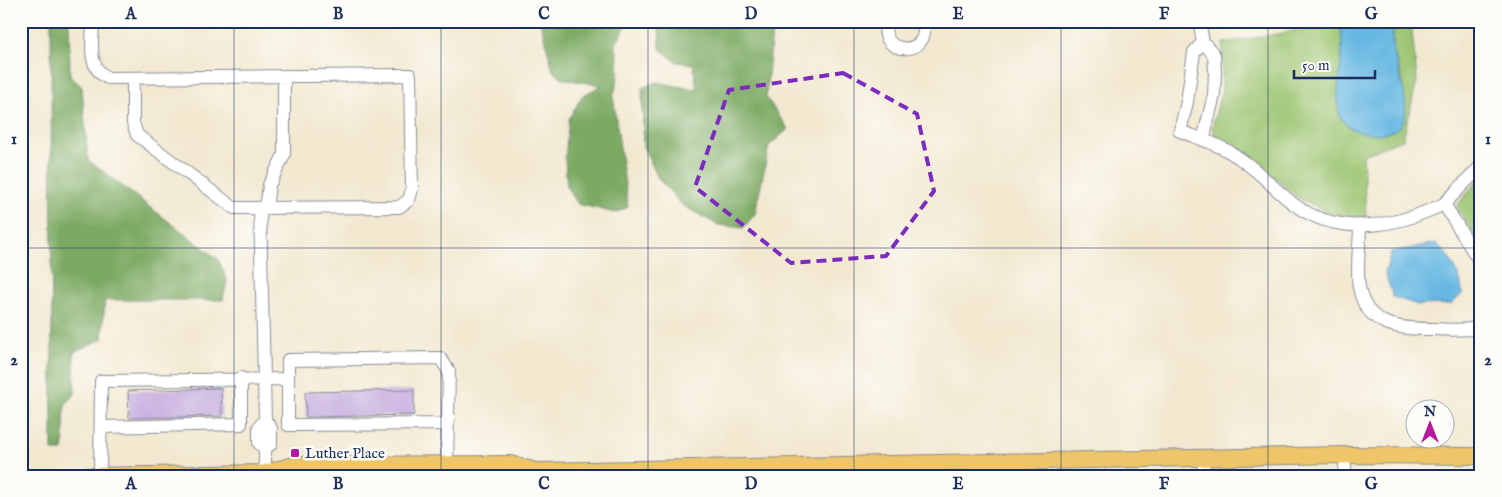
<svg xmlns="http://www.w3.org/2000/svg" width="1502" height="497" font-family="'IM FELL English',serif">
	<rect width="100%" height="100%" fill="#fdfcf7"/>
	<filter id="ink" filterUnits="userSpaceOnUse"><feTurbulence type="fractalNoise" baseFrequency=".02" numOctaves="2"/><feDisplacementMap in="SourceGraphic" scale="10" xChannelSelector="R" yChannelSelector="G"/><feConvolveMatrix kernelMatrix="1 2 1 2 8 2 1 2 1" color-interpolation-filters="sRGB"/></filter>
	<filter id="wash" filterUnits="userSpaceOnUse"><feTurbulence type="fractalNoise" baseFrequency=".0096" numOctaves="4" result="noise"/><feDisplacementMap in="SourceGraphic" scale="20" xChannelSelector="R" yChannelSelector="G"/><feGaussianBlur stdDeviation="1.12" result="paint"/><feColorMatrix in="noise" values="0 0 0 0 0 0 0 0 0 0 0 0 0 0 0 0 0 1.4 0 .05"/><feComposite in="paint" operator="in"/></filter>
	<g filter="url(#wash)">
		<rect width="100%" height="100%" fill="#f2e8d0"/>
		<path fill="#9cc572" stroke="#5c7a68" d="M 1330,21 L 1339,21 C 1347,47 1341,75 1338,101 L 1390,131 L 1400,124 L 1405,116 L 1403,83 L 1393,49 L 1393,21 L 1411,21 L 1417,81 L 1403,139 L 1363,155 L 1366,218 L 1333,214 L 1298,198 L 1255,160 L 1215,135 L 1212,128 L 1222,89 L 1223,43 L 1331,25 Z
			M 1481,176 L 1481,245 L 1456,207 Z"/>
		<path fill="#7daa64" stroke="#4c6c61" d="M 51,21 L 69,21 L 70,75 L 82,87 L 88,160 L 218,259 L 227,280 L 223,300 L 105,300 L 102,339 L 74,352 L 75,394 L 65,405 L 63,451 L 52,451 Z
			M 540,21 L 626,21 L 625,28 L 615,44 C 620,63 620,77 613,96 L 628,207 L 615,213 L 578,204 L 567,188 L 565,158 L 569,119 L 582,96 L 602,85 L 564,79 L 553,71 Z
			M 659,21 L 773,21 L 766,97 L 788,129 L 769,146 L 755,214 L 743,228 L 718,225 L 682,205 L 658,178 L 643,146 L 642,88 L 656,82 L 697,90 L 693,64 L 677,62 L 660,49 Z"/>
		<path fill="#66b8e2" stroke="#4074a0" d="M 1339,21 L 1393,21 C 1393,30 1392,39 1393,48 C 1398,80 1431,142 1364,133 C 1354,131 1344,125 1340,116 C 1332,94 1348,52 1339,21 Z
			M 1436,243 C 1450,257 1462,274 1462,294 L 1452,304 L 1418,305 L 1393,297 L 1385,273 L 1391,252 Z"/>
		<g id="blocks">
			<path fill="#c5acdf" d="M 221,388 L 222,416 L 129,418 L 128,391 Z
				M 414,390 L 414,415 L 306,417 L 305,392 Z"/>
		</g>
	</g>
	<g filter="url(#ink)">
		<use href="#blocks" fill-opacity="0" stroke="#868c97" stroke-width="1"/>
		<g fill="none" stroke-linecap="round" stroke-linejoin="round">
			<defs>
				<path id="minor" d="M 93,21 C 93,42 86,68 108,78 L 410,75 L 412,189 L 409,200 L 399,207 L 234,208 L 137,135 L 133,123 L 133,78
					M 887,21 C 875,57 935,58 922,21
					M 1199,21 L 1203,42 L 1214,55 L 1215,71 L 1214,95 L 1203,140
					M 1203,42 L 1194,52 L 1187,102 L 1180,131 C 1200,139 1221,145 1239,158 C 1259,171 1275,190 1295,205 C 1340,238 1398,226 1444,204
					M 1481,166 L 1444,204 L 1481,264
					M 260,209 L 265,420 L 271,428 L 271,444 L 265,449
					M 266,209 L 269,185 L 284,155 L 284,76
					M 1360,225 C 1360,245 1356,268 1359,287 C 1366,328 1401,329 1435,329 C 1450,330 1465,330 1481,328
					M 288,379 L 288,425 L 448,424
					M 101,427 L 241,424 L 241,378
					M 1345,455 L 1345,476
					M 1203,458 L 1204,476
					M 265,473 L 265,449 L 259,443 L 259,427 L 265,420
					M 100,476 L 101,381 L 288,379 L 288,360 L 440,358 L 449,371 L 447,463"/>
				<path id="major" d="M 87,476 L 265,473 L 294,465 L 510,464 L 532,470
					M 514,476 L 537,471 L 1345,455 L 1481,456"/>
			</defs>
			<use href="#minor" stroke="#868c97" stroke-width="14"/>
			<use href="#major" stroke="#868c97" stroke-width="18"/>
			<use href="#minor" stroke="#fff" stroke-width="12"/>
			<use href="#major" stroke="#eec569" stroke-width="16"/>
		</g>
	</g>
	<path fill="none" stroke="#7b2cbf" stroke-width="4" stroke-dasharray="10 6" stroke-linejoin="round" d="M 843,73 L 917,114 L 934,191 L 886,256 L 791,263 L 695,187 L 729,90 Z"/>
	<path fill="none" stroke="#1b2f5e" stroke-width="1" stroke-opacity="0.55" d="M 234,21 L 234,476M 441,21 L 441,476M 648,21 L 648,476M 854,21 L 854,476M 1061,21 L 1061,476M 1268,21 L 1268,476M 21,248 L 1481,248"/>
	<rect fill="#b5179e" stroke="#fdfcf7" stroke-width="2" x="290" y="448" width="10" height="10" rx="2.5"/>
	<g text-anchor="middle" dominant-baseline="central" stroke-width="5" stroke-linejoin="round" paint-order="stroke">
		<g font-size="15" fill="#1b2f5e" stroke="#fdfcf7" text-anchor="start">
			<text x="305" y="453">Luther Place</text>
		</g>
	</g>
	<rect width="1502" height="497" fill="none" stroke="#fdfcf7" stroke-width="55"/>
	<g transform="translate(1430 424)"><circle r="24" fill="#fdfcf7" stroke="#a3aaba"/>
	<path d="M0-4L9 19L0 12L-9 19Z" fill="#b5179e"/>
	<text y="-8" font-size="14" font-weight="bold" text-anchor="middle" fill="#1b2f5e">N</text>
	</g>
	<path d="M1294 70v8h81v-8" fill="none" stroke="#1b2f5e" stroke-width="2.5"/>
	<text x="1302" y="70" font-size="15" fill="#1b2f5e" stroke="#fdfcf7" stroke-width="4" paint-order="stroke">50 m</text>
	<rect x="28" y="28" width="1446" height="442" fill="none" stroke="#1b2f5e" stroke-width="2"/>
	<g font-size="16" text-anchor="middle" font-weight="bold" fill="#1b2f5e">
		<text x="131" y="19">A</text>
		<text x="338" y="19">B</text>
		<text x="544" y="19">C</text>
		<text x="751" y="19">D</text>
		<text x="958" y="19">E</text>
		<text x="1164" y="19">F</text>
		<text x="1371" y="19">G</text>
		<text x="14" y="144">1</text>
		<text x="1488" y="144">1</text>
		<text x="14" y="365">2</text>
		<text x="1488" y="365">2</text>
		<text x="131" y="489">A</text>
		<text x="338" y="489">B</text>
		<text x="544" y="489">C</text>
		<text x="751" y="489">D</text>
		<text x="958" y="489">E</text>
		<text x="1164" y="489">F</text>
		<text x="1371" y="489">G</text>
	</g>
</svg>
